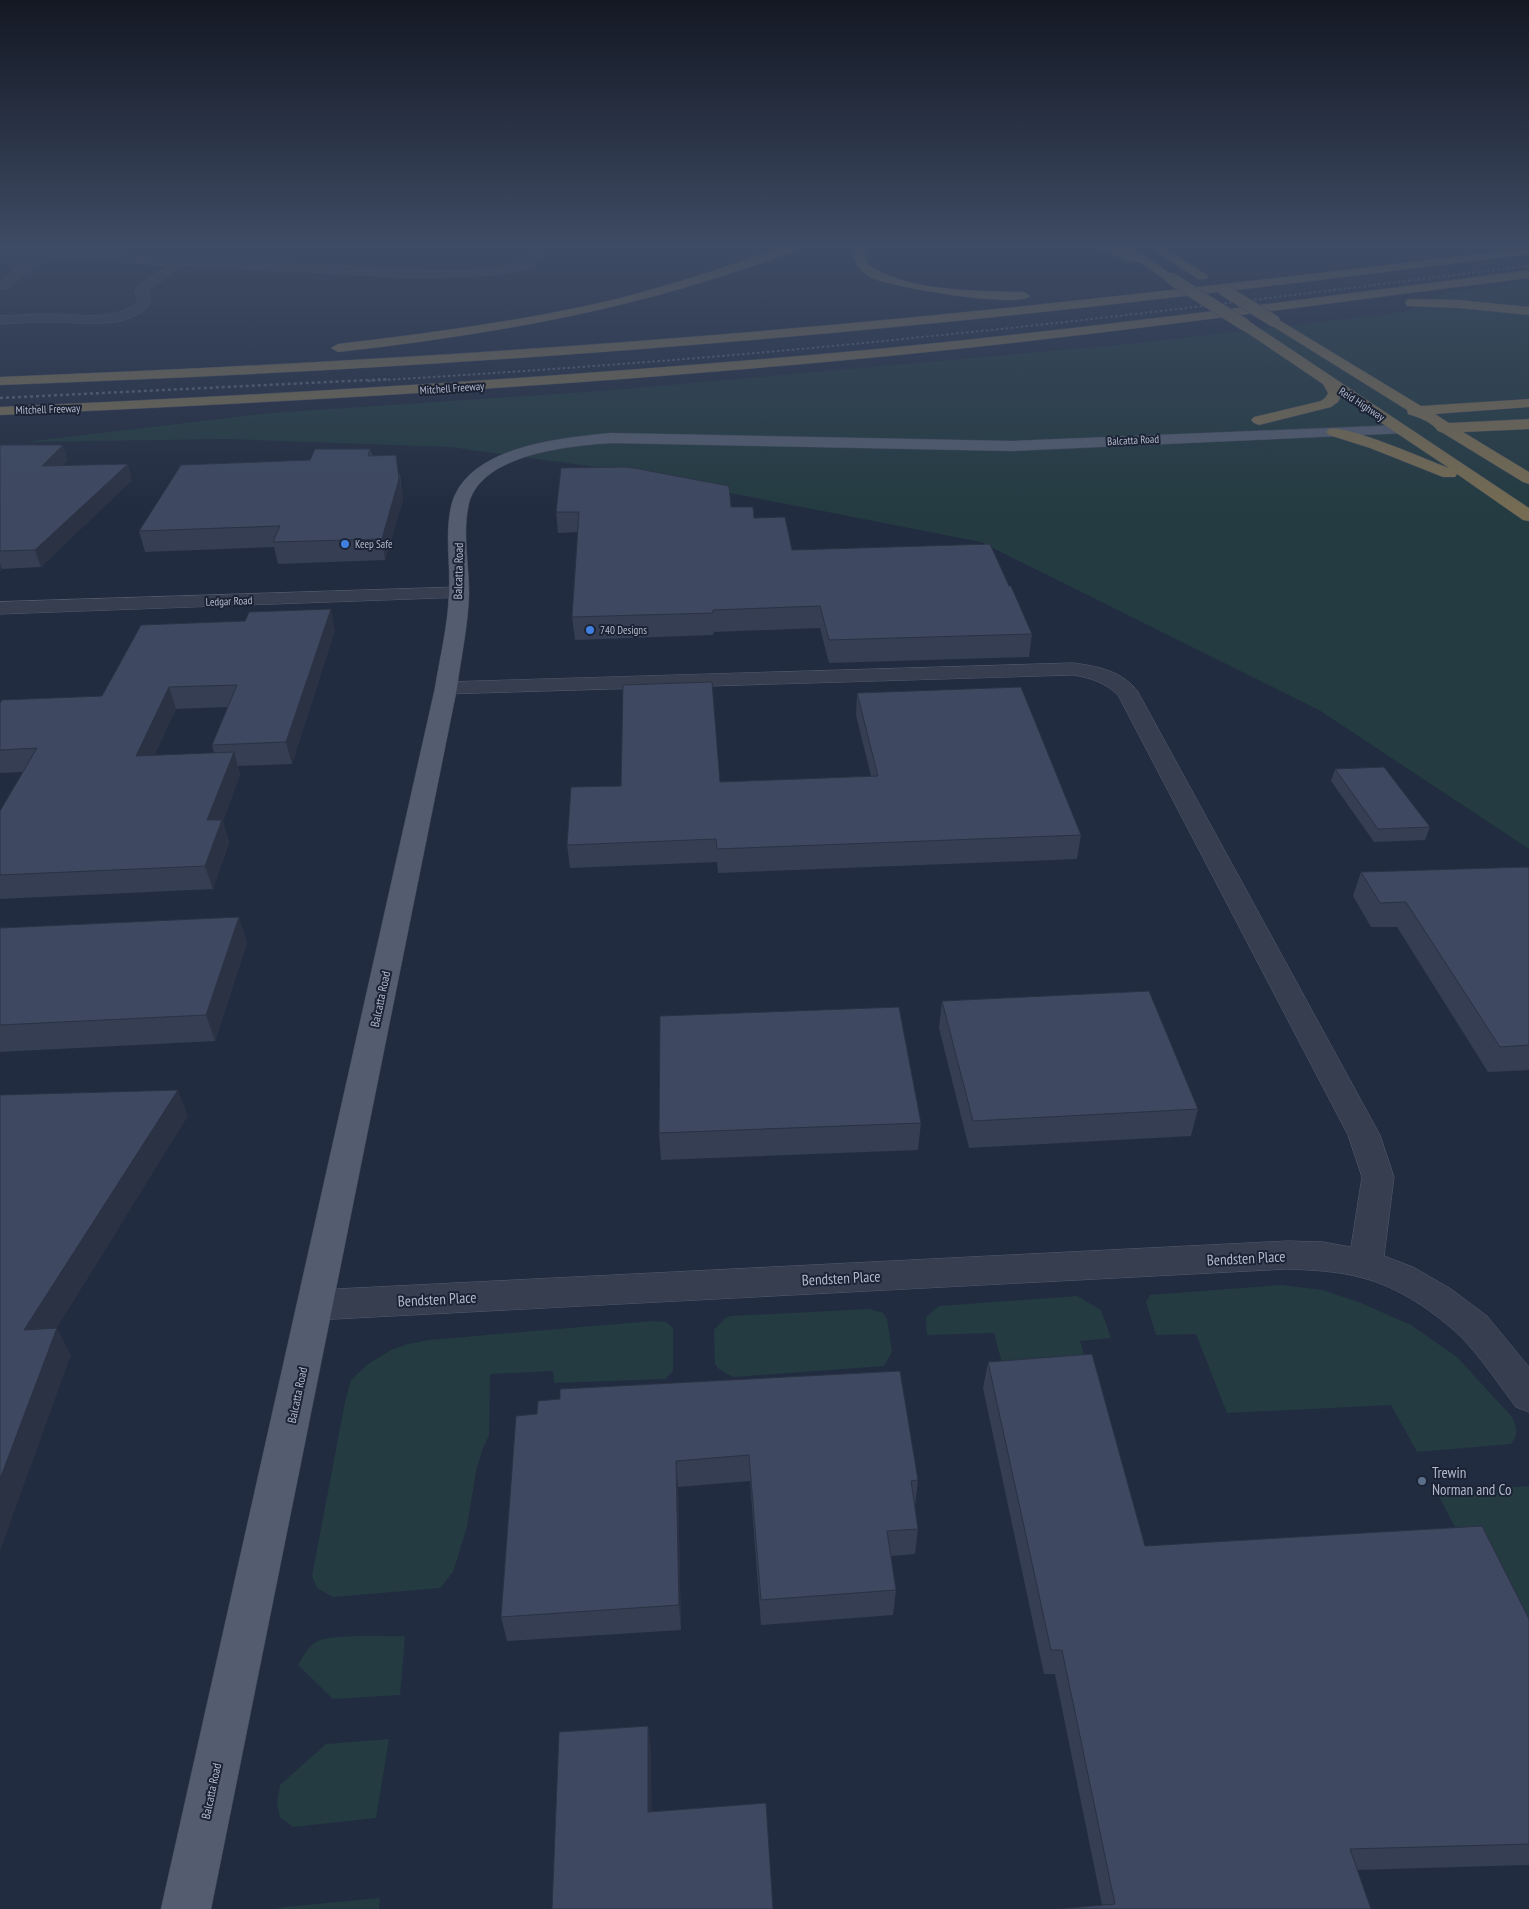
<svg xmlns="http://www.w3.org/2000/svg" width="1529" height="1909" font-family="'PT Sans Narrow',sans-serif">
	<rect width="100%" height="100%" fill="#222c40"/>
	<path fill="#243b41" d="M 1529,282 L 1529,849 L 1319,710 L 981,542 L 597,467 L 450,447 L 227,439 L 24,442 L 271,413 L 615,390 L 1140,343 L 1404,312 L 1445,293 Z
		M 1281,1285 L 1323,1290 L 1361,1303 L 1411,1325 L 1457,1357 L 1512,1417 C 1517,1428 1519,1434 1511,1444 L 1417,1452 L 1391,1405 L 1227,1413 L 1196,1334 L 1156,1335 L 1146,1302 L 1150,1295 Z
		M 1077,1296 L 1101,1310 L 1111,1338 L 1080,1341 L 1088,1369 L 1005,1374 L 994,1333 L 927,1335 L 926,1317 L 939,1306 Z
		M 869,1309 L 883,1313 L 887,1319 L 892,1352 L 884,1366 L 733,1377 L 719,1369 L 715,1364 L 714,1330 L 724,1319 L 730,1316 Z
		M 652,1321 L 666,1322 L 673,1328 L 673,1371 L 665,1379 L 554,1383 L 553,1371 L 490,1374 L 489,1435 L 483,1448 L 476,1471 L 467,1527 L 453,1572 L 440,1588 L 333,1597 L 317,1588 L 312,1576 L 345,1402 L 351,1380 L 368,1364 L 391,1350 L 408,1344 L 429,1340 Z
		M 1529,1486 L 1529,1645 L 1517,1645 L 1436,1491 Z
		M 405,1636 L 400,1695 L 333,1699 L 298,1665 C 302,1658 307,1649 314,1643 C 329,1633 384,1637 405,1636 Z
		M 389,1739 L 376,1818 L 293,1827 L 280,1817 L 277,1803 L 280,1785 L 326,1744 Z
		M 380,1898 L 379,1909 L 276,1909 L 285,1907 Z"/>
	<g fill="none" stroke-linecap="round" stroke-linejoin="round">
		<defs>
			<path id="minor" d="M 532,244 L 543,244 L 534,264 L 526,269 L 494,275 L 417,278 L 184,265 L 148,290 L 151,303 C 129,331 82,322 51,322 C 34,322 17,323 0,324 L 0,316 C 17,315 34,314 51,314 C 80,314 114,322 138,302 L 135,291 L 140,284 L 170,265 L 108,261 L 39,262 L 7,289 L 0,289 L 0,282 L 25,262 L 0,262 L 0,256 L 108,255 L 417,270 C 437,271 514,273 526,259 C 530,256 531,249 532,244 Z
				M 459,587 L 466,589 L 469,593 L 466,597 L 0,614 L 0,602 Z
				M 1073,663 C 1097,666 1123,671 1138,692 L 1380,1135 L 1394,1177 L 1384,1256 L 1413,1267 L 1451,1289 L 1487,1316 L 1529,1367 L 1529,1412 L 1516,1407 C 1499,1385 1480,1356 1461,1337 C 1435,1312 1398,1287 1363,1278 C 1338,1271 1313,1270 1287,1269 L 316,1320 L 303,1315 L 298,1305 L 303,1295 L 316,1290 L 1287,1241 L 1323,1242 L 1351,1247 L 1362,1177 L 1348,1135 L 1118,695 C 1104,682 1091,678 1073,675 L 446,694 L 438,693 L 435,688 L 438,683 L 446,682 Z"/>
			<path id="major" d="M 1402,425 L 1407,427 L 1410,430 L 1407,433 L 1012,451 L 611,443 C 569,446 482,454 469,503 C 462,533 469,564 469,594 C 468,626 461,657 457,688 L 211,1909 L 161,1909 L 435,688 C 440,657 448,625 449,594 C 451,564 444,532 452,503 C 469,446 561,438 611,433 L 1012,441 Z"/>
			<path id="highway" d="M 790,244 L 806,244 C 797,253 760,263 746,268 C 614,314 477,336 338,352 L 331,348 L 338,344 C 431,333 524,321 616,299 C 675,284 733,265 790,244 Z
				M 861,244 L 873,244 L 865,253 L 867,264 C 908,292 975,291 1024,292 L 1030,296 C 1019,309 891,287 872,278 C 860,272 856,265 853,252 Z
				M 1090,244 L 1106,244 L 1123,251 L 1115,244 L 1128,244 L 1178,279 L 1176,282 L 1168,282 L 1140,262 L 1132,262 Z
				M 1153,244 L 1160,245 L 1208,276 L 1206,279 L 1198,279 L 1152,249 L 1150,247 Z
				M 1529,248 L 1529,254 C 1297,283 1064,312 831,333 C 555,358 278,375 0,385 L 0,377 C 278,366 555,350 831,325 C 1064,304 1297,276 1529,248 Z
				M 1529,270 L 1529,278 C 1312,305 1095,336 878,357 C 586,385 293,402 0,415 L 0,407 C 293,394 586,376 878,349 C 1095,328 1312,298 1529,270 Z
				M 1411,299 L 1459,300 L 1529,307 L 1529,315 L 1459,308 L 1407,306 L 1405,303 L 1407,300 Z
				M 1274,317 L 1421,406 L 1529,399 L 1529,407 L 1435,414 L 1449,423 L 1529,419 L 1529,429 L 1463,432 L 1529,472 L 1529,484 L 1523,482 L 1443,433 L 1438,431 C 1432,422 1418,417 1408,414 L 1407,410 L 1269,324 L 1268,321 L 1269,318 Z
				M 1245,321 L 1250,322 L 1529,508 L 1529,521 L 1523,520 L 1457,474 L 1455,477 L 1443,477 L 1370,448 L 1329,435 L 1326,432 L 1329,429 C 1346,424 1427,460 1449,468 L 1341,396 L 1338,402 L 1331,407 L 1259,425 L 1254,423 L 1251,420 L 1254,417 L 1321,401 L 1326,397 L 1328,393 L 1323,384 L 1240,328 L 1239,325 Z"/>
		</defs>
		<use href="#minor" stroke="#545c6e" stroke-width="1"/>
		<use href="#major" stroke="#404759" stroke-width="1"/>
		<use href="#highway" stroke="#41495b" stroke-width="1"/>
		<use href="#minor" fill="#363e50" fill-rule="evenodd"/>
		<use href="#major" fill="#545d70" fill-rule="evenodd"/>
		<use href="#highway" fill="#766c53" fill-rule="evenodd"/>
		<path stroke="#586277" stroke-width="2" stroke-dasharray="2.5 2.5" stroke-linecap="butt" d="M 368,381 C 550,370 731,357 912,338 C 1118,318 1323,291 1529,266"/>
		<path stroke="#586277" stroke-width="2.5" stroke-dasharray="3 3" stroke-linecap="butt" d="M 0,398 L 390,379"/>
		<defs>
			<path id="highway-bridge" d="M 1172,279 L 1245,325
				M 1224,290 L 1274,321"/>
		</defs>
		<use href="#highway-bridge" stroke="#41495b" stroke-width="13" stroke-linecap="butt"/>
		<use href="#highway-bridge" stroke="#766c53" stroke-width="12"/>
	</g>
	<path fill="#353e53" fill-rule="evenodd" d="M 0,445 L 68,460 L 63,466 L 132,480 L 41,567 L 2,569 L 0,571 Z
		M 370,449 L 372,455 L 400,474 L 403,500 L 385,560 L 278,564 L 274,547 L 145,552 L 139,531 L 310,460 Z
		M 731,507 L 754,518 L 792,550 L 1032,634 L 1029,657 L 829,663 L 820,628 L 714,632 L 713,635 L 575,640 L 572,617 L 578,532 L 558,533 L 556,512 Z
		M 335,630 L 292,764 L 238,766 L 240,775 L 223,821 L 229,843 L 213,889 L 0,899 L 0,811 L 23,772 L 0,773 L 0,703 L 102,696 ZM 228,707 L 212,745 L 214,753 L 154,756 L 176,709 Z
		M 857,693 L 1081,835 L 1077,859 L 718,873 L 717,862 L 570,868 L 567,845 L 720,782 L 871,776 L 856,715 Z
		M 1335,769 L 1430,827 L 1425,840 L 1374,842 L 1331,781 Z
		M 1529,867 L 1529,1070 L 1488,1072 L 1397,927 L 1371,927 L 1353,896 L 1361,872 Z
		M 239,917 L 247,943 L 215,1041 L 0,1052 L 0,928 Z
		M 942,1001 L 1198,1109 L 1191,1136 L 969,1148 L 939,1028 Z
		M 921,1123 L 918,1150 L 661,1160 L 659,1133 Z
		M 988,1362 L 1145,1546 L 1529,1619 L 1529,1865 L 1357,1870 L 1371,1909 L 1102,1905 L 1055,1674 L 1044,1674 L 983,1388 Z
		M 516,1416 L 918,1480 L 915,1506 L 918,1529 L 915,1554 L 891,1556 L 896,1590 L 893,1615 L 761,1625 L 750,1481 L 678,1487 L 681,1630 L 507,1641 L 501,1617 Z"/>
	<path fill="#2b3244" d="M 63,445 L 68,460 L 48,482 L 42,466 Z
		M 396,455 L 403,500 L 385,560 L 382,539 Z
		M 128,464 L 132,480 L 41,567 L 35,550 Z
		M 0,563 L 2,569 L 0,571 Z
		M 331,609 L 335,630 L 292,764 L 286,742 Z
		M 169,687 L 176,709 L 143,779 L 136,756 Z
		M 234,752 L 240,775 L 223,821 L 229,843 L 213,889 L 205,866 L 207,820 Z
		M 239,917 L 247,943 L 215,1041 L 206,1015 Z
		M 178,1090 L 188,1116 L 57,1328 L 71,1355 L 0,1551 L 0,1479 L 24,1330 Z
		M 676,1461 L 678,1487 L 681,1630 L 679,1605 Z
		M 648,1726 L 651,1749 L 652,1834 L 648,1812 Z"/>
	<path fill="#3e4861" stroke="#2b3244" d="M 0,445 L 63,445 L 42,466 L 128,464 L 35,550 L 0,551 Z
		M 315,449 L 370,449 L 368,456 L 396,455 L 399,479 L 382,539 L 273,542 L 280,526 L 139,531 L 181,465 L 310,460 Z
		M 628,467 L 729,486 L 731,507 L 753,507 L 754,518 L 785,517 L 792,550 L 990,544 L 1009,586 L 1011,586 L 1032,634 L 829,640 L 820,606 L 713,610 L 713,613 L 572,617 L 579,512 L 556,512 L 561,468 Z
		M 331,609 L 286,742 L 212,745 L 237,685 L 169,687 L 136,756 L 234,752 L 207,820 L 222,820 L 205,866 L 0,875 L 0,811 L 37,748 L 0,750 L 0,703 L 2,700 L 102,696 L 141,625 L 245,621 L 249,612 Z
		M 712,682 L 720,782 L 878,776 L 857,693 L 1021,687 L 1081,835 L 717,849 L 716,839 L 567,845 L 571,787 L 621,786 L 623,685 Z
		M 1384,767 L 1430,827 L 1378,829 L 1335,769 Z
		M 1529,867 L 1529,1045 L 1500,1047 L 1406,902 L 1380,903 L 1361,872 Z
		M 239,917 L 206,1015 L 0,1025 L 0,928 Z
		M 1149,991 L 1198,1109 L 973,1121 L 942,1001 Z
		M 899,1007 L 921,1123 L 659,1133 L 660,1016 Z
		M 178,1090 L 24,1330 L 57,1328 L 0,1479 L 0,1095 Z
		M 1092,1354 L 1145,1546 L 1482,1526 L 1529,1619 L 1529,1844 L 1350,1849 L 1371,1909 L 1057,1909 L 1115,1904 L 1062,1650 L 1051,1650 L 988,1362 Z
		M 900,1371 L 918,1480 L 911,1481 L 918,1529 L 887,1531 L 896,1590 L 761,1600 L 749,1455 L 676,1461 L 679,1605 L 501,1617 L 516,1416 L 537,1414 L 538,1401 L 560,1399 L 560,1389 Z
		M 648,1726 L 648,1812 L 766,1803 L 773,1909 L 552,1909 L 559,1732 Z"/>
	<linearGradient id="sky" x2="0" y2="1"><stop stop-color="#131823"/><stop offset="0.48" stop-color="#3e4b64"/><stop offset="1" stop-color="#3e4b64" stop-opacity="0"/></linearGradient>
	<rect width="1529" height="512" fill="url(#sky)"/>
	<g fill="#3f7fe0" stroke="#1b2335" stroke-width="2">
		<circle cx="345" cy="544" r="5"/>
		<circle cx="590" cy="630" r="5"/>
	</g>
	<circle fill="#5c6f8a" stroke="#1b2335" stroke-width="2" cx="1422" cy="1481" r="5"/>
	<g text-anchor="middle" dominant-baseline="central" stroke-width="4" stroke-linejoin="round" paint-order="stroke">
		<g font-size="11" fill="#b3b9cb" stroke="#1b2335">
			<text transform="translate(452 388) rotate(-4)">Mitchell Freeway</text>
			<text transform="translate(1362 404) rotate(33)">Reid Highway</text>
			<text transform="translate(48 409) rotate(-2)">Mitchell Freeway</text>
			<text transform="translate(1133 440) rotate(-3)">Balcatta Road</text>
			<text transform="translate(229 601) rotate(-2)">Ledgar Road</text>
		</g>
		<g font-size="11" fill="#b3b9cb" stroke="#1b2335" text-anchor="start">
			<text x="355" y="544">Keep Safe</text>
			<text x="600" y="630">740 Designs</text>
		</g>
		<g font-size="12" fill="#b3b9cb" stroke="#1b2335">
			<text transform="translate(458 571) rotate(-89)">Balcatta Road</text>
			<text transform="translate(380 999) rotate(-78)">Balcatta Road</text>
			<text transform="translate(297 1395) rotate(-78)">Balcatta Road</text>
			<text transform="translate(211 1791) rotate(-78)">Balcatta Road</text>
		</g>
		<g font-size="15" fill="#b3b9cb" stroke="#1b2335">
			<text transform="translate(1246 1258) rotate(-3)">Bendsten Place</text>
			<text transform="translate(841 1278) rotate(-3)">Bendsten Place</text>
			<text transform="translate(437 1299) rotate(-3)">Bendsten Place</text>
		</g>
		<g font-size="15" fill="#b3b9cb" stroke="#1b2335" text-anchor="start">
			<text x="1432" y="1472">Trewin<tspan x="1432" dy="17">Norman and Co</tspan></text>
		</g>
	</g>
</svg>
